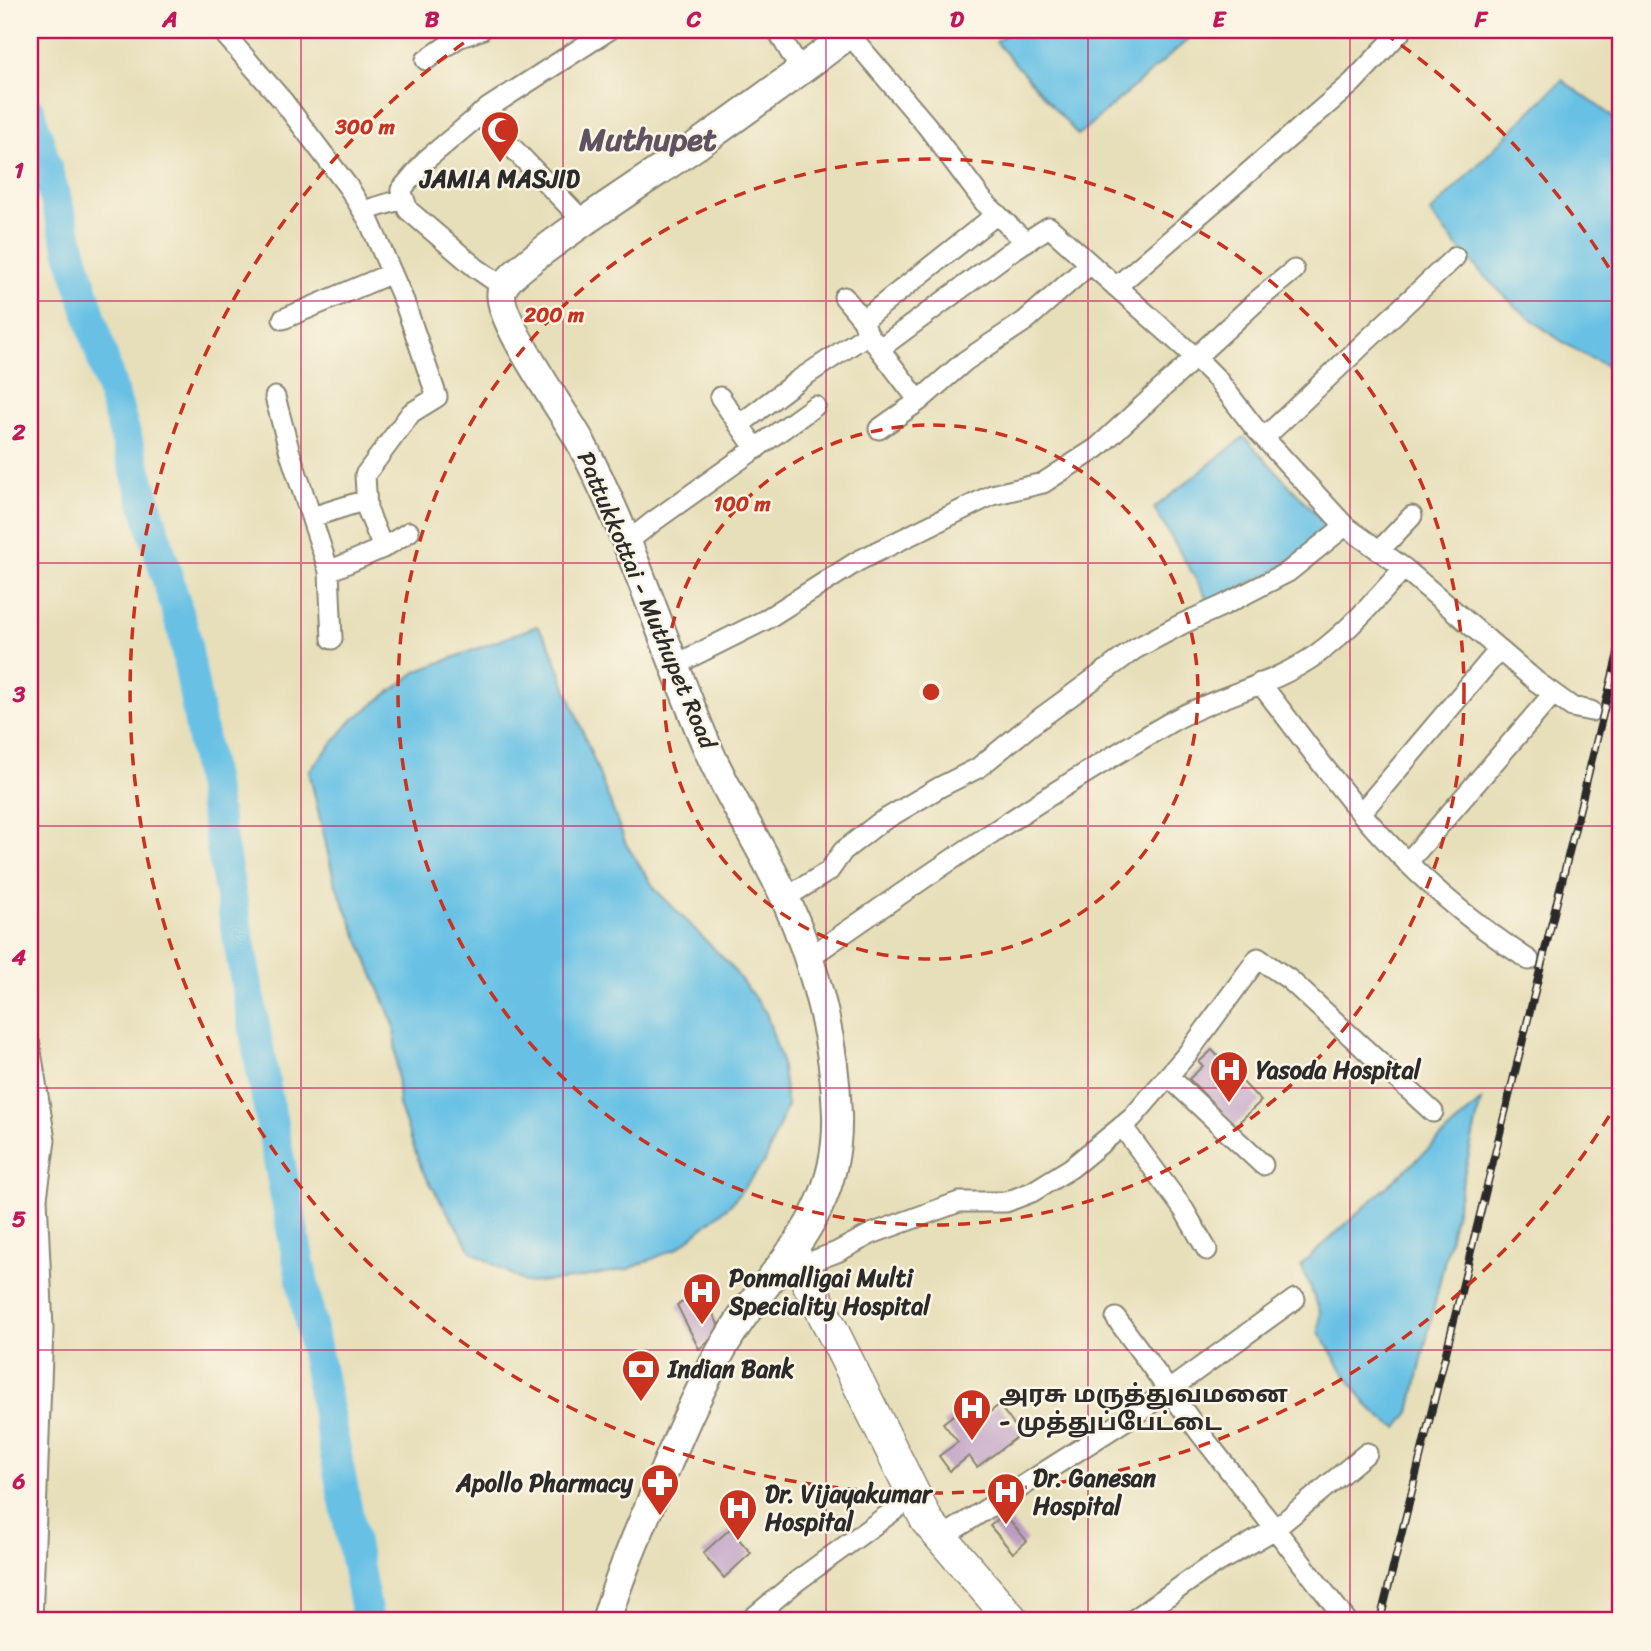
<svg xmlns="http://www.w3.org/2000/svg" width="1651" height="1651" font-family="Sriracha,'Noto Sans Tamil',sans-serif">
	<rect width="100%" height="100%" fill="#fcf5e5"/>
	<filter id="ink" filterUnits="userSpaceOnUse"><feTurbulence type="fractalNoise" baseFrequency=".0143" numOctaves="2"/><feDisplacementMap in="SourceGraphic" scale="14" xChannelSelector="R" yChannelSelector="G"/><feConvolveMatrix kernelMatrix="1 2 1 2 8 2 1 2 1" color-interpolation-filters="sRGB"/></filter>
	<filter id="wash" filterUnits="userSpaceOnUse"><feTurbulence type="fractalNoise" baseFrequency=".00686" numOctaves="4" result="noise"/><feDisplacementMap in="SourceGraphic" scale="28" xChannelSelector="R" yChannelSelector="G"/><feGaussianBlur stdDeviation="1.57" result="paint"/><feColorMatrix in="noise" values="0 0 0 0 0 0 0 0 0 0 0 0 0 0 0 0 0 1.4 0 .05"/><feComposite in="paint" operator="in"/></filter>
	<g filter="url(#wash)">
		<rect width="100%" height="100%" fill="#e7dfba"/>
		<path fill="#67c1e5" stroke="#497688" stroke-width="2" d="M 1011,30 L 1199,30 L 1078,135 L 996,42 Z
			M 1562,80 L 1610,115 L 1621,127 L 1621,370 C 1606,367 1595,360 1581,353 C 1520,319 1473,267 1430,213 Z
			M 1244,437 L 1331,530 L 1275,571 L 1213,601 L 1208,600 L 1154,508 Z
			M 537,626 L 548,641 L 626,844 L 655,889 L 729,964 L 766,1013 L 781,1060 L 787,1106 L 765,1161 L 731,1204 L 678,1248 L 629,1269 L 572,1279 L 526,1283 L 472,1252 L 422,1170 L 399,1105 L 394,1025 L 334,880 L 309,771 L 351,721 L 418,671 Z
			M 1481,1101 L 1410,1412 L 1398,1428 L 1389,1424 L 1367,1405 L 1340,1367 L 1319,1332 L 1320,1311 L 1301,1265 Z"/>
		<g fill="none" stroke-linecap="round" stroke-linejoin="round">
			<path stroke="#67c1e5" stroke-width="32" d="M 30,113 L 184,634 L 266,1093 L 368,1621"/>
		</g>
		<g id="blocks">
			<path fill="#bc9cc4" d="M 1212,1050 L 1261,1101 L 1235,1126 L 1189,1079 L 1203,1066 L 1199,1062 Z
				M 702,1292 L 718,1324 L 716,1334 L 699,1349 L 677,1305 Z
				M 999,1405 L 1021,1434 L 977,1467 L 969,1456 L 950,1471 L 939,1456 L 958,1442 L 943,1423 L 959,1411 L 971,1427 Z
				M 1004,1514 L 1027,1541 L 1013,1553 L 990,1526 Z
				M 730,1529 L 751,1553 L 724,1578 L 703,1553 Z"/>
		</g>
	</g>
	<g filter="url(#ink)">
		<use href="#blocks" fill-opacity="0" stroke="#898572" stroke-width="2"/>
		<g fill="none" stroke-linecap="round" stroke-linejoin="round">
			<defs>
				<path id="street" d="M 221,30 L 283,101 L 349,188 L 369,221 L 404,301 L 437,397 L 411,413 L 365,475 L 367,509 L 383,548
					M 777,30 L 800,69
					M 849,34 L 927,126 L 984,202 L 1026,242
					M 426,60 L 458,38 L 481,30
					M 480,114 L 584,222
					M 363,211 L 403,199
					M 502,286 L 476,268 L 408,210 L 401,190 L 427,159 L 488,108 L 609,30
					M 1116,287 L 1352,83 L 1402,30
					M 844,297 L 863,320 L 868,334 L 919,401
					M 283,319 L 392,273
					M 863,320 L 997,214
					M 879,349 L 1010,252 L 1049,227 L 1195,357 L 1217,379 L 1254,427 L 1345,526 L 1404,568 L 1537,682 L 1572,707 L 1591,711
					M 275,397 L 290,453 L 329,571 L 332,639
					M 720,397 L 756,449
					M 739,425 L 797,381 L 868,334
					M 879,429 L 919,401 L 965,361 L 1025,321 L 1090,264
					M 1264,438 L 1455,257
					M 312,517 L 366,500
					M 626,543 L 654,521 L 815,406
					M 1379,551 L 1412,516
					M 329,571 L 383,548 L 409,532
					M 675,665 L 765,620 L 858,561 L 992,495 L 1043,483 L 1097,448 L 1259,299 L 1294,270
					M 1260,683 C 1294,726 1326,772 1361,813 C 1409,869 1467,920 1529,960
					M 1361,813 L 1499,650
					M 1407,863 L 1553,694
					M 785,898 L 829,871 L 843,851 L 879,823 L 940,787 L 978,768 L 1031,725 L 1135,649 L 1182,624 L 1224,605 L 1288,572 L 1345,526
					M 810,957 C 927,875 1045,795 1169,723 C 1215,696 1273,686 1317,654 C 1350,630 1377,598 1404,568
					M 30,1045 L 45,1140 L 37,1198 L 43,1329 L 32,1621
					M 1168,1076 L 1263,1165
					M 1122,1126 L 1184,1210 L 1207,1250
					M 800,1266 L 837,1252 L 871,1234 L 959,1202 L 1006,1202 L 1032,1192 L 1071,1168 L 1132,1118 L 1188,1053 L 1258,958 L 1290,980 L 1433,1112
					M 1116,1318 L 1200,1433 L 1347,1621
					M 941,1538 L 1140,1411 L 1295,1299
					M 749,1621 L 797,1581 L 914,1496
					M 1132,1621 L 1203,1571 L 1275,1529 L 1367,1453"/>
				<path id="secondary" d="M 606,1621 C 619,1576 639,1531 657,1488 C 677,1441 697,1393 722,1349 C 770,1264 840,1224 837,1115 C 835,1043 816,968 787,902 C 764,850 731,802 708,749 C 664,647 632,539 580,441 C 565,413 494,316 502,290 C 509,266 669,165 700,143 C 752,106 804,69 854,30"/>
				<path id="primary" d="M 793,1252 L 927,1521 L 1013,1621"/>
			</defs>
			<use href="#street" stroke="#898572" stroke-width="23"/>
			<use href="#secondary" stroke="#898572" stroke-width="32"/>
			<use href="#primary" stroke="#898572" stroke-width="35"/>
			<use href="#street" stroke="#fff" stroke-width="19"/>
			<use href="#secondary" stroke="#fff" stroke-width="28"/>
			<use href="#primary" stroke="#fff" stroke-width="32"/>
			<defs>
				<path id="rail" d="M 1380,1621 L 1621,641"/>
			</defs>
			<use href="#rail" stroke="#2b2b2b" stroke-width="8"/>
			<use href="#rail" stroke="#fcf5e5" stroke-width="5" stroke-dasharray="16" stroke-linecap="butt"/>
		</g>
	</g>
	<path fill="none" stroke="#c2185b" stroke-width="2" stroke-opacity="0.55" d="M 301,30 L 301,1621M 563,30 L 563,1621M 826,30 L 826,1621M 1088,30 L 1088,1621M 1350,30 L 1350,1621M 30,301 L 1621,301M 30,563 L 1621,563M 30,826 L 1621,826M 30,1088 L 1621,1088M 30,1350 L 1621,1350"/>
	<g fill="none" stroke="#c8321e" stroke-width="3.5" stroke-dasharray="12 9">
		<circle cx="931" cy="692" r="267"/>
		<circle cx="931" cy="692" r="533"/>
		<path d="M1620 1098A800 800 0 1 1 478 33M1384 33A800 800 0 0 1 1620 286"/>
	</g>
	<defs>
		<symbol id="mosque-pin" viewBox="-11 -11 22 30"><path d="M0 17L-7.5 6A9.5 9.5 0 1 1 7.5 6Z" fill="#c8321e" stroke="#fcf5e5"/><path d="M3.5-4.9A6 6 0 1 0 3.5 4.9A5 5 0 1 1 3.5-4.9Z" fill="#fff"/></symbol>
		<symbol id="hospital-pin" viewBox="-11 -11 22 30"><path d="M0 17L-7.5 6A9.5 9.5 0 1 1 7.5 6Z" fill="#c8321e" stroke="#fcf5e5"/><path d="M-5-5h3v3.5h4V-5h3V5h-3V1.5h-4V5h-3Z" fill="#fff"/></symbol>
		<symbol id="bank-pin" viewBox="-11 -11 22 30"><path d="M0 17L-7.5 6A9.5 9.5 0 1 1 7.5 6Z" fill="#c8321e" stroke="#fcf5e5"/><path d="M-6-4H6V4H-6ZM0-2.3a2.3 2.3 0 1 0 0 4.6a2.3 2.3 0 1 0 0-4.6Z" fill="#fff"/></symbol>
		<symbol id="pharmacy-pin" viewBox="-11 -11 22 30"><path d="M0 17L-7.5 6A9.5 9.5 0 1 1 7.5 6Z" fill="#c8321e" stroke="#fcf5e5"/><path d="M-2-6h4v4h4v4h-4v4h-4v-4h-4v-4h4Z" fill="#fff"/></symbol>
	</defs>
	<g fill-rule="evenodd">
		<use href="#mosque-pin" x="478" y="108" width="44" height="60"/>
		<use href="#hospital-pin" x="1207" y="1048" width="44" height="60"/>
		<use href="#hospital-pin" x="680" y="1270" width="44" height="60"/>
		<use href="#bank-pin" x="619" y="1347" width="44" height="60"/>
		<use href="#hospital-pin" x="950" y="1386" width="44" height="60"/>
		<use href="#pharmacy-pin" x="638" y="1461" width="44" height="60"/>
		<use href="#hospital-pin" x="984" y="1470" width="44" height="60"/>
		<use href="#hospital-pin" x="716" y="1486" width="44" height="60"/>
	</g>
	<g text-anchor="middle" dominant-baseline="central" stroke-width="5" stroke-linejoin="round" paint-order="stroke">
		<g font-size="24" font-weight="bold" fill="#2b2b2b" stroke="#fcf5e5" text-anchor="start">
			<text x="500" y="179" text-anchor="middle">JAMIA MASJID</text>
			<text x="1256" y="1070">Yasoda Hospital</text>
			<text x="729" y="1278">Ponmalligai Multi<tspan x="729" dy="28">Speciality Hospital</tspan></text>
			<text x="668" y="1369">Indian Bank</text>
			<text x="999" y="1394">அரசு மருத்துவமனை<tspan x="999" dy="28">- முத்துப்பேட்டை</tspan></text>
			<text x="1033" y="1478">Dr. Ganesan<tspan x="1033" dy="28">Hospital</tspan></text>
			<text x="633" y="1483" text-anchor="end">Apollo Pharmacy</text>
			<text x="765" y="1494">Dr. Vijayakumar<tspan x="765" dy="28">Hospital</tspan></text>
		</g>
		<g font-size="24" fill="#2b2b2b" stroke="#fcf5e5">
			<text transform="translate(647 600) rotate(67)">Pattukkottai - Muthupet Road</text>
		</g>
		<g font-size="32" font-weight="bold" fill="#5e5361" stroke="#fcf5e5">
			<text x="648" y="139">Muthupet</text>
		</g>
	</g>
	<circle cx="931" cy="692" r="10" fill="#c8321e" stroke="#fcf5e5" stroke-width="3.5"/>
	<g font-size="21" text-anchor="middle" font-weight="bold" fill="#c8321e" stroke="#fcf5e5" stroke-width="5" stroke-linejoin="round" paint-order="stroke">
		<text x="365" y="134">300 m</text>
		<text x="554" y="322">200 m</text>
		<text x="742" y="511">100 m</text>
	</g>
	<rect width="1651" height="1651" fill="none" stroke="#fcf5e5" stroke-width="77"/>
	<rect x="38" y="38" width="1574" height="1574" fill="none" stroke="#c2185b" stroke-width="2.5"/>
	<g font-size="23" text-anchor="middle" font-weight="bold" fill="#c2185b">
		<text x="170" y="27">A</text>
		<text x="432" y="27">B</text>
		<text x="694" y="27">C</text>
		<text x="957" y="27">D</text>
		<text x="1219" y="27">E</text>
		<text x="1481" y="27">F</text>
		<text x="19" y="178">1</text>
		<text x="19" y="440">2</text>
		<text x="19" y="702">3</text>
		<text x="19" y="965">4</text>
		<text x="19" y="1227">5</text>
		<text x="19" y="1489">6</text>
	</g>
</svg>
